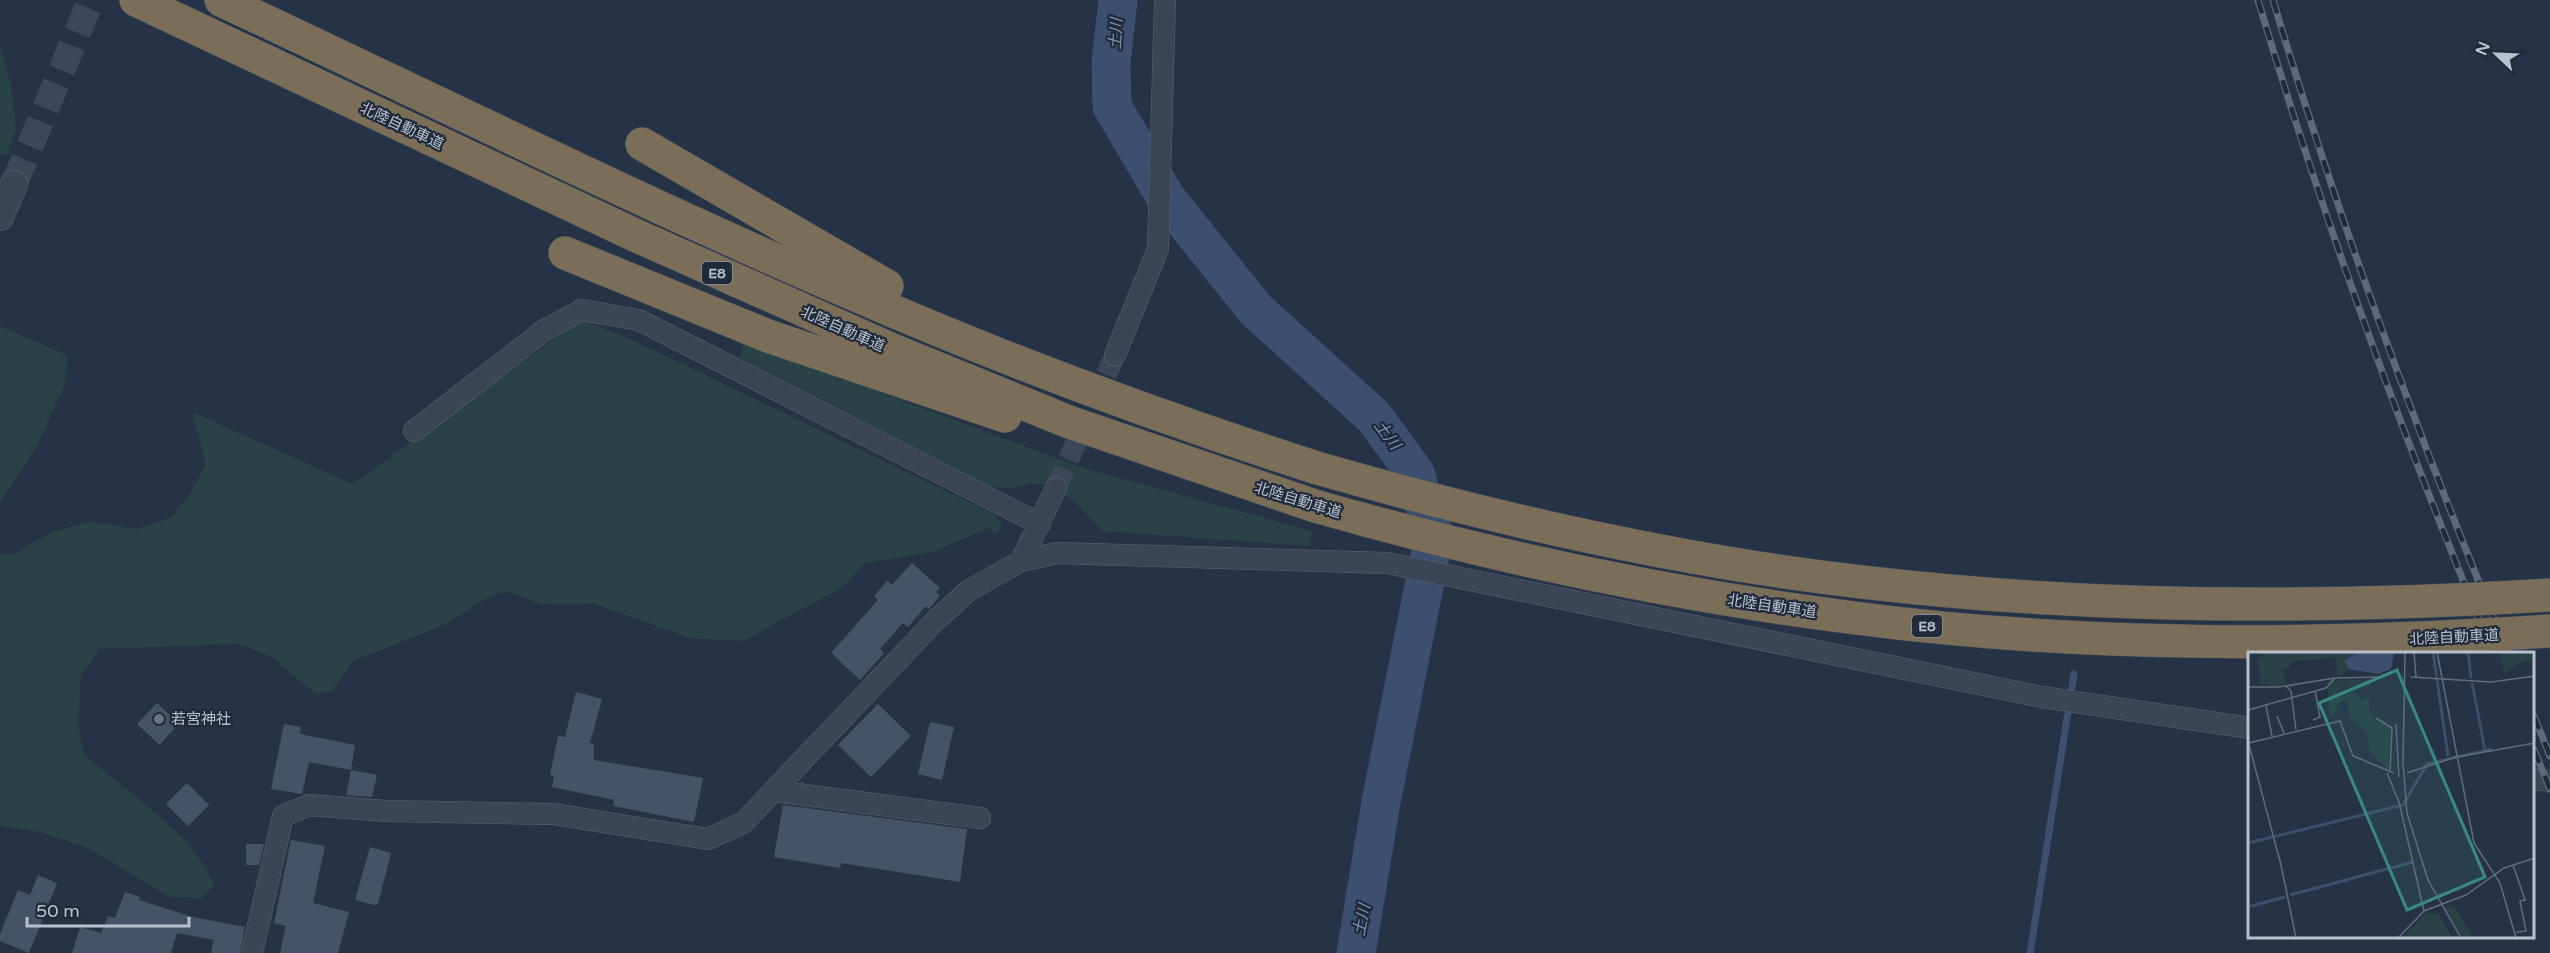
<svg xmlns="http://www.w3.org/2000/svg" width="2550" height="953" font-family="'Varela Round','Noto Sans JP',sans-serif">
	<rect width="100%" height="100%" fill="#263346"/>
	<path fill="#294246" d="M 0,45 L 11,86 L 16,129 L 7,156 L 0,153 Z
		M 580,320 L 626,337 L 996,515 L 1002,524 L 996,533 L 987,528 L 934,552 L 865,563 L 843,587 L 743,641 L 690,638 L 593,603 L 540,604 L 510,592 L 493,594 L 448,623 L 353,661 L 333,690 L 317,695 L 270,656 L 238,644 L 99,649 L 81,675 L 78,723 L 84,755 C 123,787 198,839 214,885 L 202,898 L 170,897 L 86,847 L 40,832 L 0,826 L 0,554 L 11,555 L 55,531 L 89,522 L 137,529 L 170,518 L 190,494 L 206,464 L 192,412 L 353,484 Z
		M 0,326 L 67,355 L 65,384 L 37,446 L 0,502 Z
		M 743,341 L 1080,467 L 1312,531 L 1309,546 L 1102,531 C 1084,512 1066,487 1039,484 C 1019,482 1014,493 988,485 L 740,360 Z"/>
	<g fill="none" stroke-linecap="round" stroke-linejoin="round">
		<path stroke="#3c4f6f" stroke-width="7" d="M 2030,953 L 2074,674"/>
		<path stroke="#3c4f6f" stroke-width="39" d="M 1118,0 L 1111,62 L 1112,106 L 1166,198 L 1256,310 L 1374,417 L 1415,473 L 1434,536 L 1381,802 L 1356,953"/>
	</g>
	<path fill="#455368" d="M 912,563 L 940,588 L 936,592 L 940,596 L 929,609 L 926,606 L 908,627 L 903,623 L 880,649 L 884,653 L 860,680 L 831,653 L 878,600 L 874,596 L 887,581 L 892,585 Z
		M 576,692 L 602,699 L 590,743 L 594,744 L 594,760 L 703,778 L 694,822 L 613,806 L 614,800 L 552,787 L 554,776 L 550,775 L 558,736 L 565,737 Z
		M 157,703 L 179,723 L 160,745 L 137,724 Z
		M 878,704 L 911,736 L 871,777 L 838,745 Z
		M 930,722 L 954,727 L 942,780 L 918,774 Z
		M 284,724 L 301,727 L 300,734 L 355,745 L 351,770 L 309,762 L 302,794 L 271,789 Z
		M 351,770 L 377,775 L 372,797 L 346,795 Z
		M 187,783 L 209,805 L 188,826 L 166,804 Z
		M 783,805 L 967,829 L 960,882 L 841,863 L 840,868 L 774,857 Z
		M 291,840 L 325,846 L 313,903 L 349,912 L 338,953 L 280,953 L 286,926 L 274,923 Z
		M 246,844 L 264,844 L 259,865 L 246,865 Z
		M 370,847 L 391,853 L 378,904 L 374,905 L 355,900 Z
		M 38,875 L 57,883 L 29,953 L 0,941 L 0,934 L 18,890 L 30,895 Z
		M 125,892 L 140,897 L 139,900 L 193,917 L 245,927 L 240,953 L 211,953 L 214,940 L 177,933 L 171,953 L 72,953 L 80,927 L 101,933 L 108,916 L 115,918 Z"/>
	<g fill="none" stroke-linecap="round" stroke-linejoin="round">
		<path stroke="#3c485a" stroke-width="21" stroke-dasharray="21 10" stroke-linecap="butt" d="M 1056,488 L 1115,355"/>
		<path stroke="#3c485a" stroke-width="27" stroke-dasharray="27 14" stroke-linecap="butt" d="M 14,184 L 91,0"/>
		<defs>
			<path id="minor" d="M 1115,355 L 1158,249 L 1165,0
				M 414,431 L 543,331 L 582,310 L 639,320 L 1040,524
				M 1021,561 L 1057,553 L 1387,563 L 2042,697 L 2250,728
				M 2534,779 L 2550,781
				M 774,791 L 980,818
				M 252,953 L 283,816 L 309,805 L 386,811 L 553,814 L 708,839 L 743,823 L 935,621 L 968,591 L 1021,561 L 1056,488"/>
			<path id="tertiary" d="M 0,217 L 14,184"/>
			<path id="motorway" d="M 136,0 L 637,236 L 895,351 L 1069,422 L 1315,506
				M 221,0 C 477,120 732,248 995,353 C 1101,395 1208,433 1317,468
				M 642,144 L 887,286
				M 565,253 L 768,336 L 1005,416"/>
		</defs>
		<use href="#minor" stroke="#5a6372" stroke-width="22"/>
		<use href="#tertiary" stroke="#5a6372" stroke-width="28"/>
		<use href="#motorway" stroke="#434d5c" stroke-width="34"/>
		<use href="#minor" stroke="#3b4555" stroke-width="21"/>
		<use href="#tertiary" stroke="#3b4555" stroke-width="27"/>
		<use href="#motorway" stroke="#7b6e58" stroke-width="33"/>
		<defs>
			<path id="rail" d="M 2258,0 C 2324,222 2404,440 2493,653
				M 2273,0 C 2339,222 2419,439 2508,653
				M 2534,716 L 2550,756
				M 2534,750 L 2550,789"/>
		</defs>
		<use href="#rail" stroke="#5d697c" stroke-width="7"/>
		<use href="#rail" stroke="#202a3a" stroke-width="4.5" stroke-dasharray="14" stroke-linecap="butt"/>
		<defs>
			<path id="motorway-bridge" d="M 1317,468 C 1495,519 1677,561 1862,582 C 2090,609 2321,609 2550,595
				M 1315,506 C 1493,557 1672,595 1855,618 C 2085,648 2319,646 2550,631"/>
		</defs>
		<use href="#motorway-bridge" stroke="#434d5c" stroke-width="34" stroke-linecap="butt"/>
		<use href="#motorway-bridge" stroke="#7b6e58" stroke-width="33"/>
	</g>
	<circle fill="#6b7280" stroke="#202a3a" stroke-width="2" cx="159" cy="719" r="6"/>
	<g text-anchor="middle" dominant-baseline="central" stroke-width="4.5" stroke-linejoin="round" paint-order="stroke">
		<g fill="#202a3a" stroke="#8b94a2" stroke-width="1.5">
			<rect x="702" y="262" width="30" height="22" rx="4.5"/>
			<rect x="1912" y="615" width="30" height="22" rx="4.5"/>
		</g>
		<g font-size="14" font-weight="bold" fill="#b9c1ce">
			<text x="717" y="273">E8</text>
			<text x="1927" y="626">E8</text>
		</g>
		<g font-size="15" fill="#b9c1ce" stroke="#202a3a">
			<text transform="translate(402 126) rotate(25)">北陸自動車道</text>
			<text transform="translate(843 329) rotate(24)">北陸自動車道</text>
			<text transform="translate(1298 500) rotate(17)">北陸自動車道</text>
			<text transform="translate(1772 606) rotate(8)">北陸自動車道</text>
			<text transform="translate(2454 637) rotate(-3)">北陸自動車道</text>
		</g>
		<g font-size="15" fill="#b9c1ce" stroke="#202a3a" text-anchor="start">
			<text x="171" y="719">若宮神社</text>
		</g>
		<g font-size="16" font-style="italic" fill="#7f95b6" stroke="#202a3a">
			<text transform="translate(1116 34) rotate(-87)">土川</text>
			<text transform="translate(1387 435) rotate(53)">土川</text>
			<text transform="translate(1362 920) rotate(-79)">土川</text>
		</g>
	</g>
	<g transform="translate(2248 652)">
		<rect width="286" height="286" fill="#263346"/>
		<path d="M 7,0 L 109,0 L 96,9 L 99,19 L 94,23 L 90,24 L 87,5 L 43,10 L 41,16 L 34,17 L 39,31 L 28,34 L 13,32 L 9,8 L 16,3 ZM 251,0 L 286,0 L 286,9 L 275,9 L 256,21 ZM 122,27 L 122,35 L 103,35 L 113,49 L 122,47 L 122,63 L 143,76 L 140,117 L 122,100 L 118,80 L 103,67 L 99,48 L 90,51 L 84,66 L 82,62 L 79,29 ZM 202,254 L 208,257 L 225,286 L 215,286 L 196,255 ZM 178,261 L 190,262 L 205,286 L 154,286 Z" fill="#294246"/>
		<path d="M 110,0 L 146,0 L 143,17 L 131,22 L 100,17 L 96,9 Z" fill="#3c4f6f"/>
		<path fill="none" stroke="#3c4f6f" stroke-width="3" d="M 185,0 L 200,104M 220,0 L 223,26M 224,31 L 237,98M 0,191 L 155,153 L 179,112 L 244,97M 42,243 L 165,210M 0,255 L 37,245"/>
		<path fill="none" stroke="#616c7c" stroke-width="1.5" d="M 157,0 L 155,111 L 159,161 L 180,228 L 213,286M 166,0 L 168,25M 189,0 L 226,191 L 252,231 L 268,286M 163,25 L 243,30 L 287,24M 38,34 L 43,39 L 48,78M 0,35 L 31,35 L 87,26M 18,54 L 24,84M 0,58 L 78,36 L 87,26 L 134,25M 29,64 L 36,81M 128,66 L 144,76 L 142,120M 65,68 L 72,65 L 67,39M 148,72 L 151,125M 0,89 L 33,213 L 48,286M 1,91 L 92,69 L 105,104 L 146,121M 139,121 L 151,150 L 176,259M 159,121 L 208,105 L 287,91M 265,213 L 277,248 L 272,249 L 278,279 L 268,280M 150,286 L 176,259 L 218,243 L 256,216 L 287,206"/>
		<path fill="#3a8986" fill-opacity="0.15" stroke="#3a8986" stroke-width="3" d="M 149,18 L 237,225 L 159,258 L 71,51 Z"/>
		<rect width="286" height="286" fill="none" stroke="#b9c1ce" stroke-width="3"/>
	</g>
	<g transform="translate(2496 54) rotate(293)" stroke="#202a3a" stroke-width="4.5" paint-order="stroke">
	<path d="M0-4.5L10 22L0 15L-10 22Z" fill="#b9c1ce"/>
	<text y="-9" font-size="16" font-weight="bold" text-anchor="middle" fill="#b9c1ce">N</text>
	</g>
	<path d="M27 917v9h162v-9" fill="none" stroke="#b9c1ce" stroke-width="3"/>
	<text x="36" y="917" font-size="18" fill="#b9c1ce" stroke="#202a3a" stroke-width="4.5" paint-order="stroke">50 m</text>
</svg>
